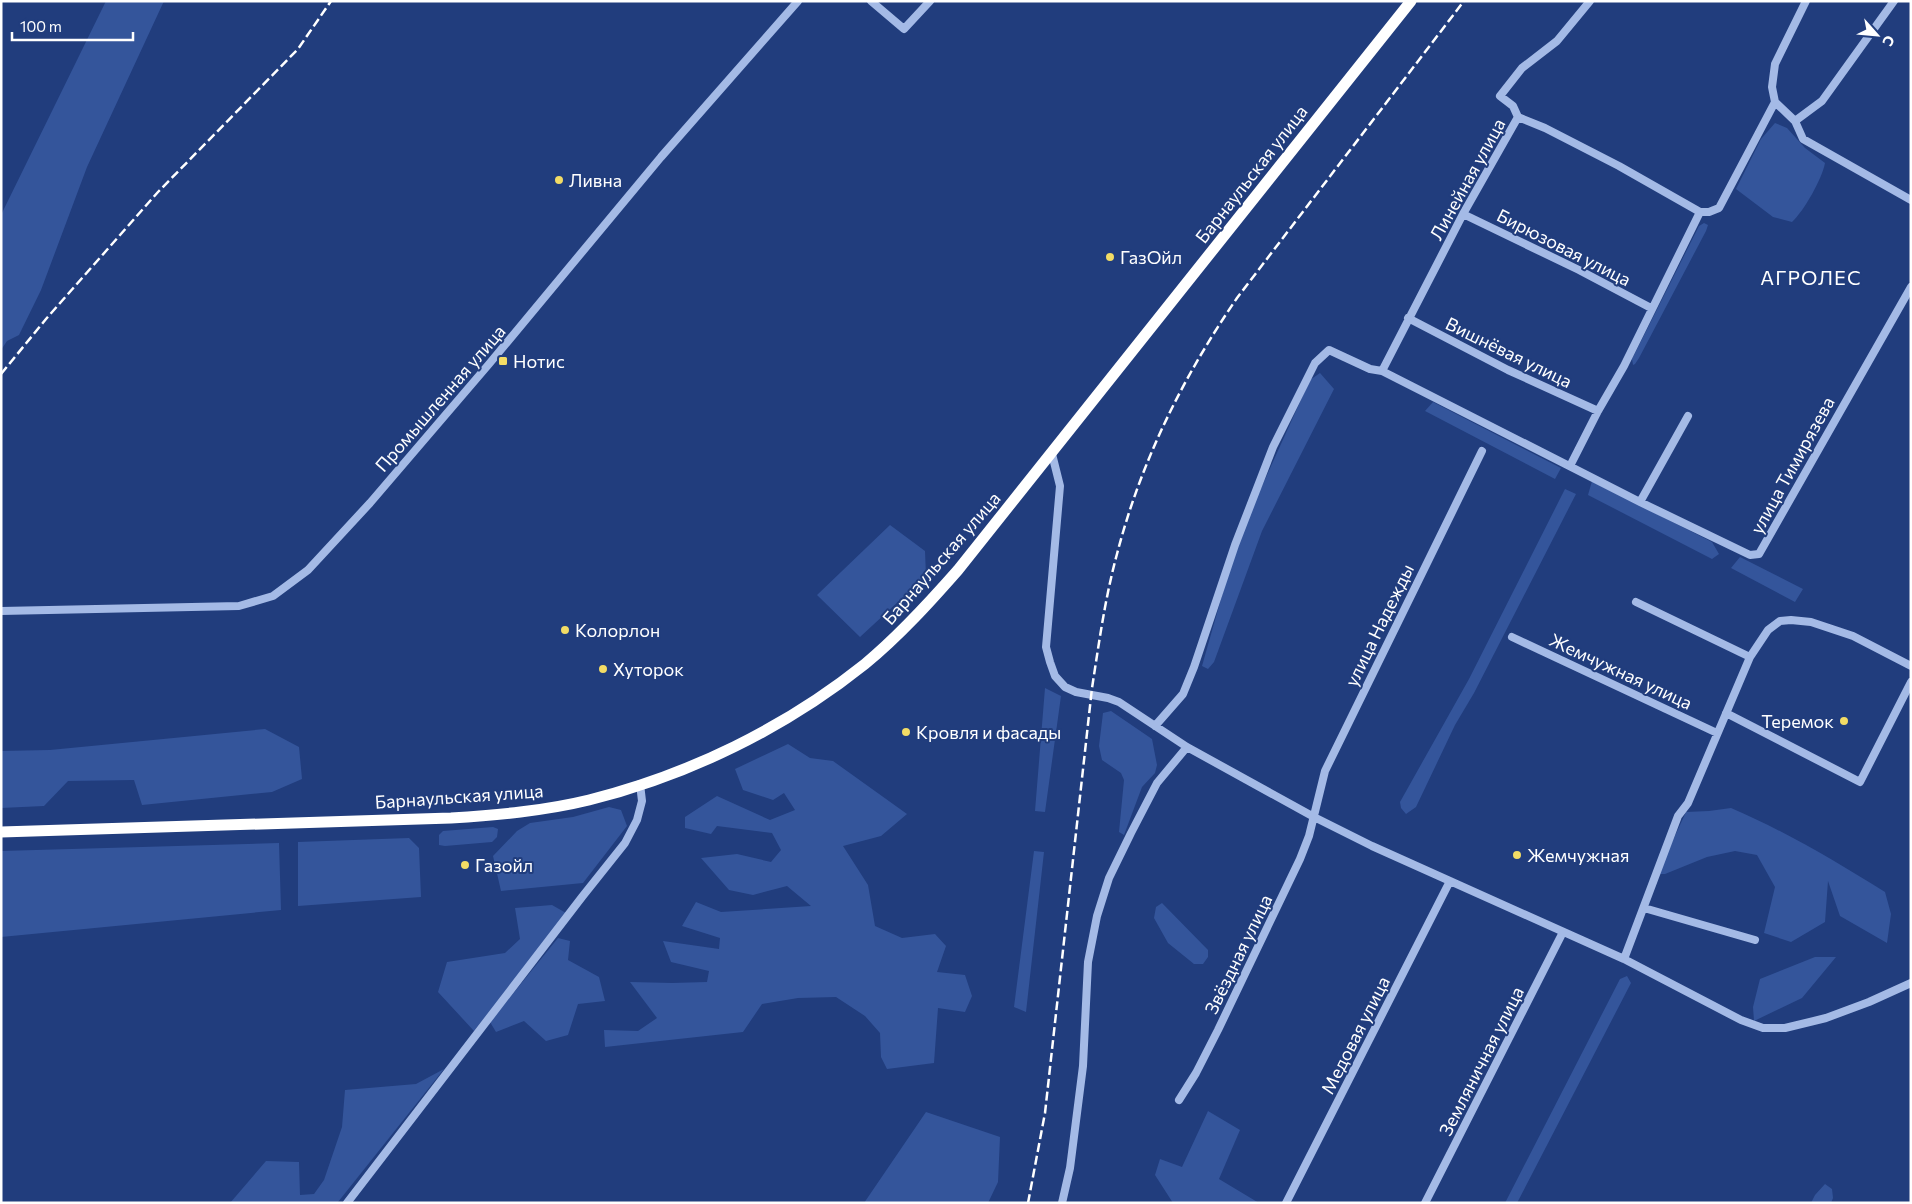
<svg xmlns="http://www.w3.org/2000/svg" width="1912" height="1204" font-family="Commissioner,sans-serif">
	<rect width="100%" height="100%" fill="#213d7d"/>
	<path fill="#34559b" d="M 106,1 L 164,1 L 87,167 L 41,290 L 19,335 L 7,341 L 1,350 L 1,215 Z
		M 1775,123 L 1787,128 L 1805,148 L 1825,163 C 1822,179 1804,211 1792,222 L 1773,217 L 1736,189 L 1761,139 Z
		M 1704,223 L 1708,225 L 1706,231 L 1639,358 L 1635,364 L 1633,365 L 1632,359 L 1699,226 Z
		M 1320,373 L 1334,389 L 1262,531 L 1214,662 L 1208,669 L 1202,666 L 1238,539 L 1310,380 Z
		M 1433,402 L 1561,468 L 1555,479 L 1425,411 Z
		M 1592,481 L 1712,542 L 1719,554 L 1712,559 L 1588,495 Z
		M 1565,489 L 1576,494 L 1474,693 L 1455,725 L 1416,807 L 1406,814 L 1401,808 L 1400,802 L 1469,679 Z
		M 890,525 L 925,551 L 926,576 L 860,637 L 817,595 Z
		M 1740,557 L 1803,589 L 1795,602 L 1731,568 Z
		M 1045,688 L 1061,696 L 1045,812 L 1035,811 Z
		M 1111,711 L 1152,739 L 1157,765 L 1155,773 L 1142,787 L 1124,835 L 1119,832 L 1124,780 L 1121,773 L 1102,760 L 1099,746 L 1103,713 Z
		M 265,729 L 299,747 L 302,779 L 272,792 L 142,805 L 134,780 L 68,781 L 44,806 L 1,808 L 1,751 L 50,750 Z
		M 788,744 L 810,758 L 833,761 L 907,814 L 881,836 L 843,846 L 868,885 L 875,926 L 902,938 L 935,934 L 946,946 L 937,972 L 965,975 L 972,996 L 965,1012 L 938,1008 L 934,1063 L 887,1069 L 881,1057 L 880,1033 L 865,1016 L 836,997 L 798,998 L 762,1004 L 743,1032 L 605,1047 L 604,1030 L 638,1031 L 657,1018 L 630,982 L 672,983 L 707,982 L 709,971 L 671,962 L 663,941 L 719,949 L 720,938 L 682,926 L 696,902 L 721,912 L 811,906 L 787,886 L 753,895 L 729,890 L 701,858 L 737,854 L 771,862 L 781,850 L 772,833 L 717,826 L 711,834 L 685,828 L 685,817 L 717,796 L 770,820 L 795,810 L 784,793 L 773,800 L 743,790 L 735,769 Z
		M 609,807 L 621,810 L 627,826 L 583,883 L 501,891 L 493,856 L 517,831 L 530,823 L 573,817 Z
		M 1731,808 C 1785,831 1835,861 1885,892 L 1891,914 L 1887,943 L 1840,916 L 1828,881 L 1825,922 L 1791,942 L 1764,933 L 1775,887 L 1757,855 L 1735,851 L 1707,857 L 1665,874 L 1660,874 L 1667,853 L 1686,812 L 1709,811 Z
		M 493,827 L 498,829 L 497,837 L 492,842 L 445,846 L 439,845 L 439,835 L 443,831 Z
		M 409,838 L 419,848 L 421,897 L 298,906 L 298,842 Z
		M 279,843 L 281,910 L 1,937 L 1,851 Z
		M 1034,851 L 1044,852 L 1026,1012 L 1014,1007 Z
		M 1162,903 L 1208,950 L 1208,957 L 1203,964 L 1194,964 L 1168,943 L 1154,918 L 1156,907 Z
		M 552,905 L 566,913 L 474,1031 L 438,992 L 447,962 L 505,953 L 520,939 L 515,908 Z
		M 558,938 L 570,941 L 568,960 L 599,977 L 605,1001 L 578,1004 L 568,1035 L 546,1041 L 524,1021 L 496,1032 L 490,1022 Z
		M 1815,957 L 1836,957 L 1802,998 L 1754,1021 L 1753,1007 L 1760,979 Z
		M 1627,976 L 1631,983 L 1517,1203 L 1505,1203 L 1620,979 Z
		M 444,1069 L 338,1202 L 230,1203 L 266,1161 L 299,1162 L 300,1195 L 314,1194 L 324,1180 L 342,1127 L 345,1090 L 416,1084 Z
		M 1208,1111 L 1240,1130 L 1219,1179 L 1259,1203 L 1173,1203 L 1155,1175 L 1160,1159 L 1182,1167 Z
		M 926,1112 L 1000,1137 L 998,1182 L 988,1203 L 864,1203 Z
		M 1825,1184 L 1832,1189 L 1833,1198 L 1831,1203 L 1811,1203 L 1815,1195 Z"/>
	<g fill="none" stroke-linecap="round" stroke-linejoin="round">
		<path stroke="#a4bae6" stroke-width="8" d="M 871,1 L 904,29 L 930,1
			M 1806,1 L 1775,64 L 1772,87 L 1775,102 L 1795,121 L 1803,139 L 1911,200
			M 1518,117 L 1545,128 L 1619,166 L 1700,212
			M 1795,121 L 1822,101 L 1894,1
			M 1463,214 L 1579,270 L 1651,308
			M 1408,318 L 1508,370 L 1598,411
			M 1382,371 L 1463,214 L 1518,117 L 1513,106 L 1500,96 L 1522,68 L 1557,41 L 1590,1
			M 1052,454 L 1060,486 L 1046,647 L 1050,662 L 1055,676 L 1065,687 L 1076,692 L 1108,698 L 1119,702 L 1187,747 L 1314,817 L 1372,846 L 1624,959 L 1741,1020 L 1763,1028 L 1785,1028 L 1826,1018 L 1869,1002 L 1911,983
			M 1570,466 L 1598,411 L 1624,366 L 1700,212 L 1709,212 L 1719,208 L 1775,102
			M 1640,502 L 1688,416
			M 1636,602 L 1750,657
			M 1,611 L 239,606 L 273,596 L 308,570 L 370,503 L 489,364 L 661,157 L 798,1
			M 1512,637 L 1717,733
			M 1726,713 L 1860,782 L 1911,682
			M 1155,726 L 1183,694 L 1194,667 L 1235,545 L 1273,447 L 1315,363 L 1329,350 L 1370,369 L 1382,371 L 1640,502 L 1750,555 L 1759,554 L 1911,287
			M 1644,908 L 1755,940
			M 1624,959 L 1678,816 L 1688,803 L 1750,657 L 1768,630 L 1780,621 L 1791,620 L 1811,622 L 1853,636 L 1911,666
			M 1179,1100 L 1196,1073 L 1218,1030 L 1300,859 L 1309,836 L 1325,771 L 1482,451
			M 347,1203 L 582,897 L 625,843 L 637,820 L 642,801 L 640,784
			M 1062,1203 L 1070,1168 L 1083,1066 L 1088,962 L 1097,916 L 1109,878 L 1131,833 L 1157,783 L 1187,747
			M 1286,1203 L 1450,881
			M 1425,1203 L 1563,932"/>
		<path stroke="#fff" stroke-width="11" d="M 1,832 L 451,818 C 497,815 544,811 589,800 C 689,775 785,728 865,664 C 899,636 929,603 958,570 L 1411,1"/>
		<path stroke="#fff" stroke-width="2.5" stroke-dasharray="9 4" stroke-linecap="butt" d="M 1,374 L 46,319 L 158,192 L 298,49 L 331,1
			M 1028,1203 L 1045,1113 L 1092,688 C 1099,643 1105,598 1117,554 C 1141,461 1183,377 1237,298 L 1464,1"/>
	</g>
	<g fill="#f3dc65" stroke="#213d7d" stroke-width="2">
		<circle cx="559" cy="180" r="5"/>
		<circle cx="1110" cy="257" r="5"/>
		<rect x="498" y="356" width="10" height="10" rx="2.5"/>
		<circle cx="565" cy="630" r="5"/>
		<circle cx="603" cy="669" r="5"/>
		<circle cx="1844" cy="721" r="5"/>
		<circle cx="906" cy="732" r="5"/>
		<circle cx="1517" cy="855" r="5"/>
		<circle cx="465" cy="865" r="5"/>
	</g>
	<g text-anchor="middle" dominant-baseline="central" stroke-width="4" stroke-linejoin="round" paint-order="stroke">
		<g font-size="18" fill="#fff" stroke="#213d7d">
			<text transform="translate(1251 174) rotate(-52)">Барнаульская улица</text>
			<text transform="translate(1467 179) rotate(-61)">Линейная улица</text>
			<text transform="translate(1564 247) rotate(27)">Бирюзовая улица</text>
			<text transform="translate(1509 352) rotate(26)">Вишнёвая улица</text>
			<text transform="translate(440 398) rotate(-49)">Промышленная улица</text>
			<text transform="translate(1792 465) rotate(-61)">улица Тимирязева</text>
			<text transform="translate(941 558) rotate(-49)">Барнаульская улица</text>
			<text transform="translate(1379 625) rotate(-64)">улица Надежды</text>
			<text transform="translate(1621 671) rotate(25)">Жемчужная улица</text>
			<text transform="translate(459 796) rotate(-4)">Барнаульская улица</text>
			<text transform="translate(1238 954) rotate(-64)">Звёздная улица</text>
			<text transform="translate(1355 1035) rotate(-63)">Медовая улица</text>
			<text transform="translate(1481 1061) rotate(-63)">Земляничная улица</text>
		</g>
		<g font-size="18" fill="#fff" stroke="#213d7d" text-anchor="start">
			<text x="569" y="180">Ливна</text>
			<text x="1120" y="257">ГазОйл</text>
			<text x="513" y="361">Нотис</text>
			<text x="575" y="630">Колорлон</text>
			<text x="613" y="669">Хуторок</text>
			<text x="1834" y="721" text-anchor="end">Теремок</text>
			<text x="916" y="732">Кровля и фасады</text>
			<text x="1527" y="855">Жемчужная</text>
			<text x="475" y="865">Газойл</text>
		</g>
		<g font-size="20" letter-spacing="1" fill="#fff" stroke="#213d7d">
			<text x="1811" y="277">АГРОЛЕС</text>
		</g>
	</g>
	<rect width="1912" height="1204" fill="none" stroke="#ffffff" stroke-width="5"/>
	<g transform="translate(1877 35) rotate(117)" stroke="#213d7d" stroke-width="4" paint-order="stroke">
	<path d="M0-4L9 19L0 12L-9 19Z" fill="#ffffff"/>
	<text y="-8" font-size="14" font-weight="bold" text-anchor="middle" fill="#ffffff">С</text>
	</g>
	<path d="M12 32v8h121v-8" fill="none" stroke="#ffffff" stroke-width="2.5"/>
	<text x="20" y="32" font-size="15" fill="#ffffff" stroke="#213d7d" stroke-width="4" paint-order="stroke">100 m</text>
</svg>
